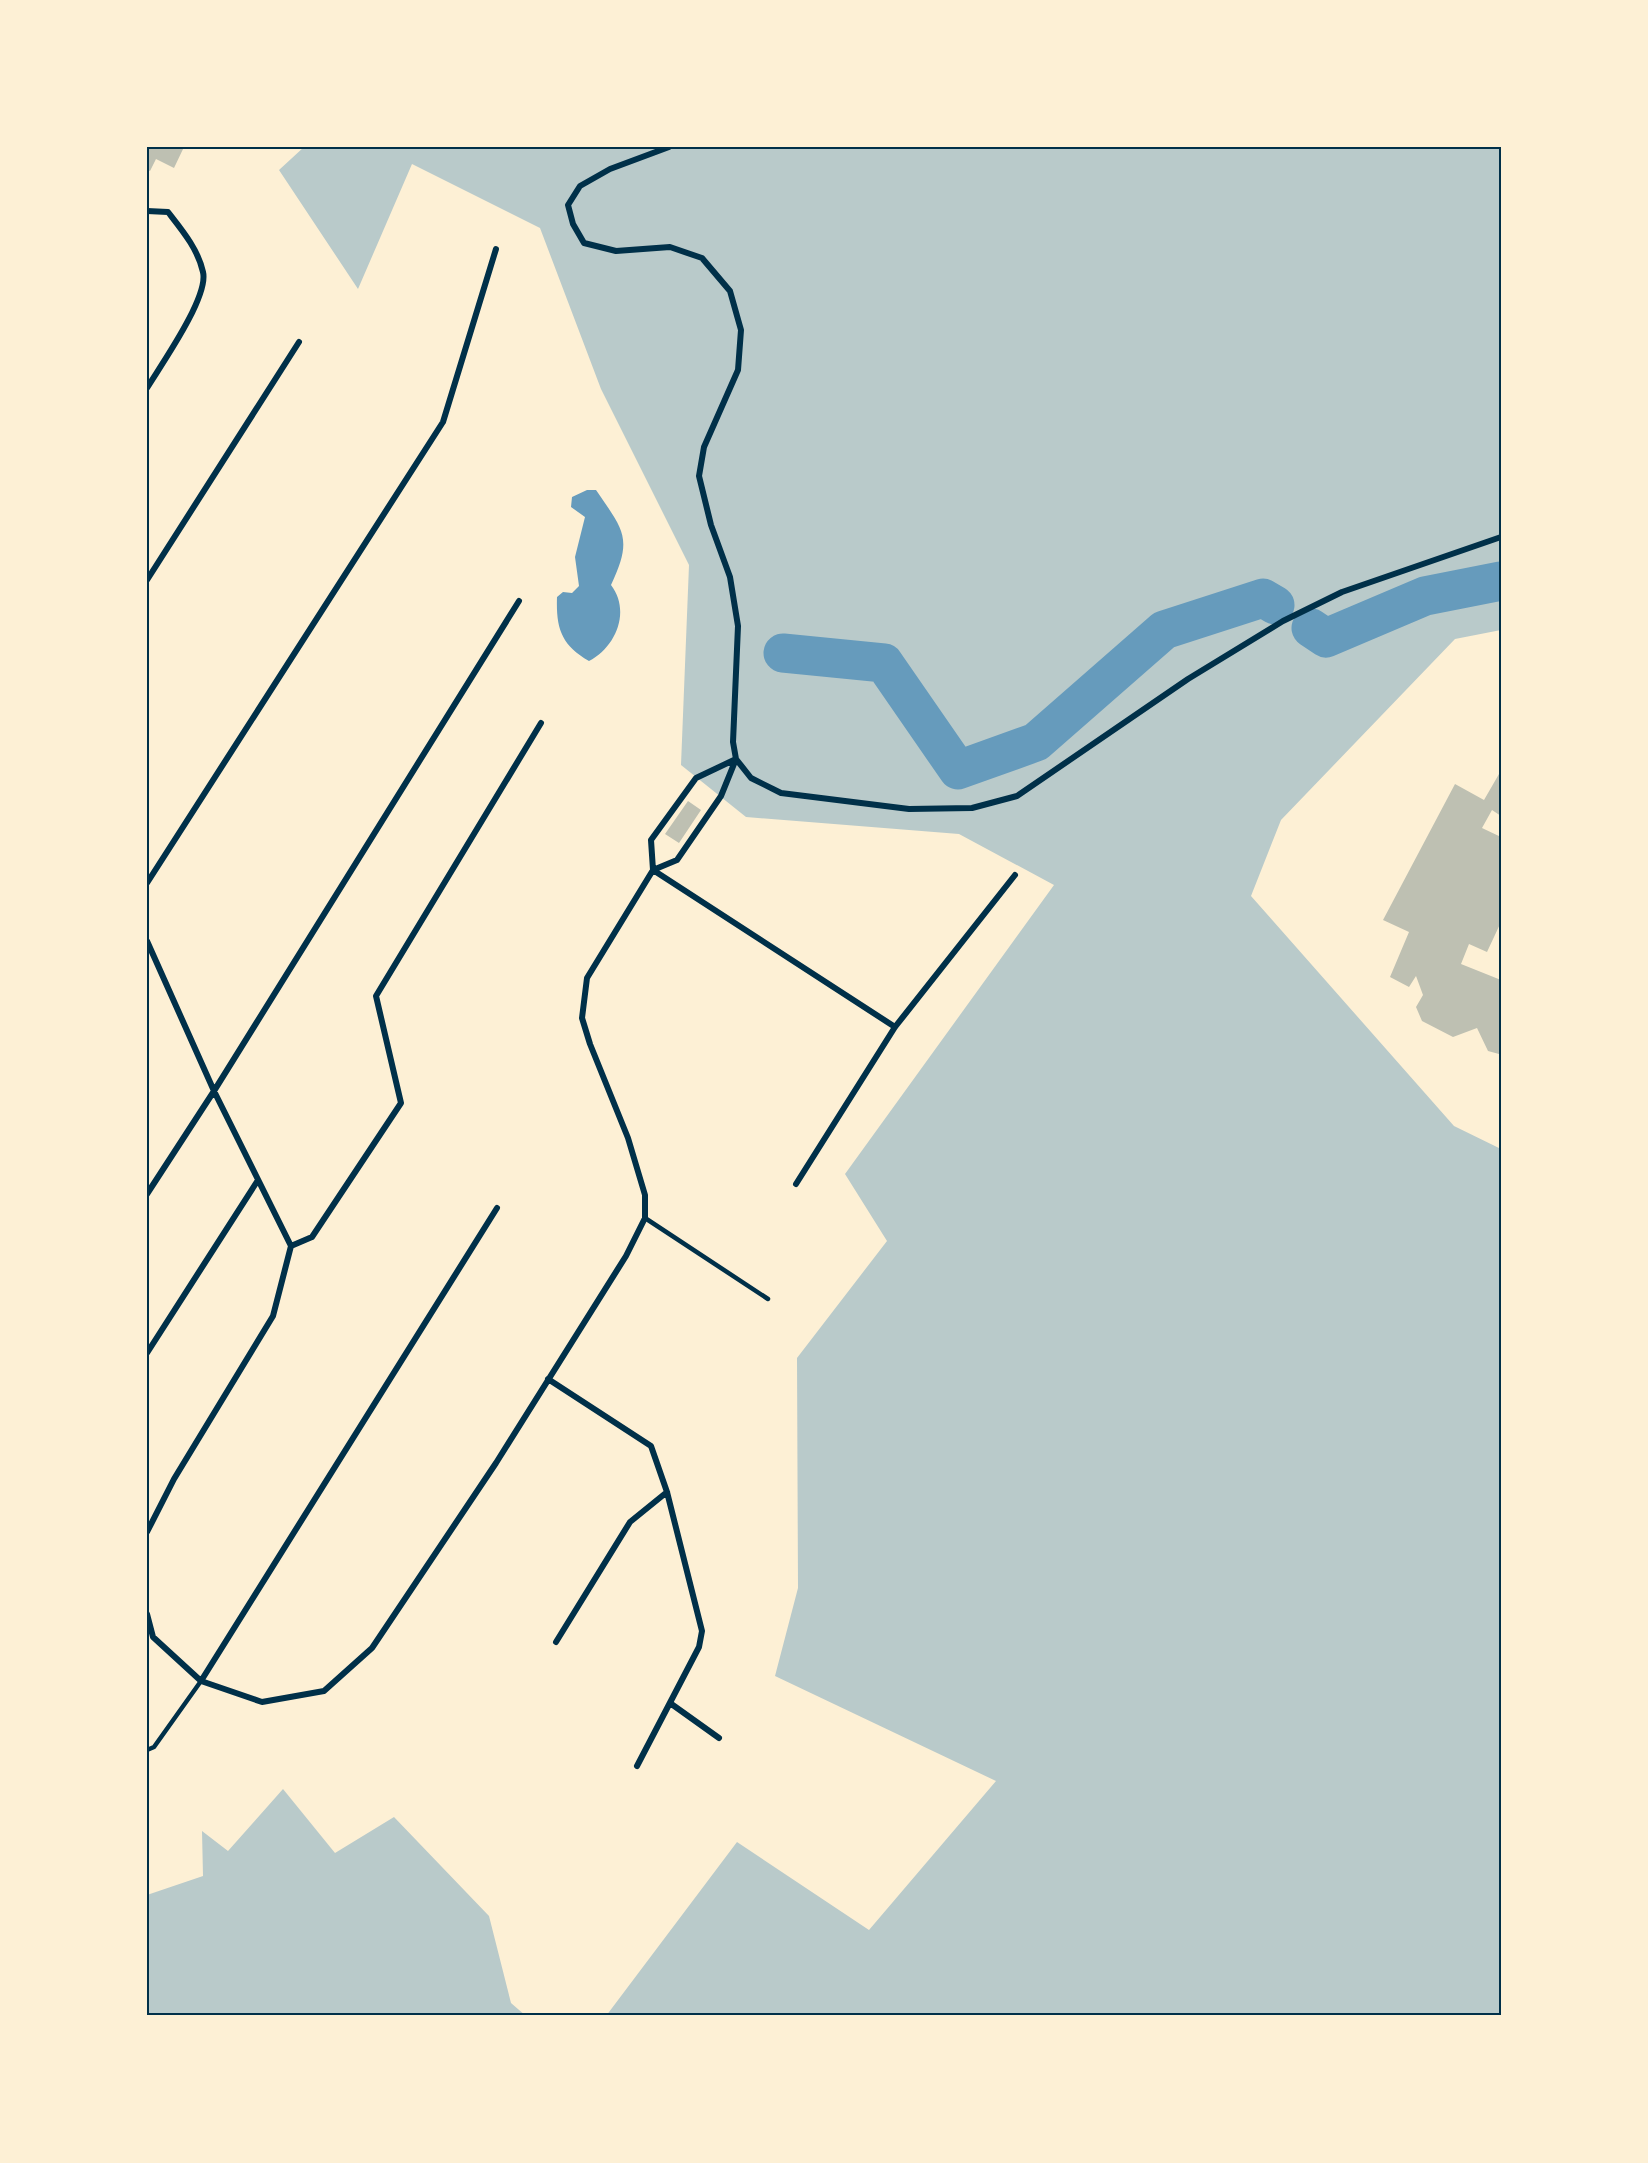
<svg xmlns="http://www.w3.org/2000/svg" width="1648" height="2163" font-family="Lora,serif">
	<rect width="100%" height="100%" fill="#fdf0d5"/>
	<path fill="#b9caca" d="M 304,147 L 1501,147 L 1501,630 L 1455,639 L 1281,820 L 1251,896 L 1454,1126 L 1501,1149 L 1501,2016 L 606,2016 L 737,1842 L 869,1930 L 996,1781 L 775,1676 L 798,1588 L 797,1358 L 887,1241 L 845,1174 L 1054,885 L 959,834 L 746,817 L 681,765 L 689,565 L 601,389 L 540,228 L 412,164 L 358,289 L 279,170 Z
		M 283,1789 L 335,1853 L 394,1817 L 489,1916 L 511,2003 L 526,2016 L 147,2016 L 147,1895 L 203,1876 L 202,1831 L 228,1851 Z"/>
	<path fill="#669bbc" d="M 587,490 L 596,490 C 624,531 633,538 611,585 C 631,611 616,647 589,661 C 561,645 556,628 557,597 L 563,592 L 572,593 L 579,586 L 575,557 L 585,517 L 571,507 L 572,497 Z"/>
	<g fill="none" stroke-linecap="round" stroke-linejoin="round">
		<path stroke="#669bbc" stroke-width="39" d="M 1311,628 L 1326,638 L 1425,596 L 1501,581
			M 783,653 L 884,663 L 958,770 L 1036,742 L 1164,630 L 1263,598 L 1275,605"/>
	</g>
	<path fill="#bec0b2" d="M 147,147 L 184,147 L 174,168 L 156,159 L 150,171 L 147,170 Z
		M 1499,774 L 1501,816 L 1492,810 L 1482,828 L 1501,837 L 1501,922 L 1487,952 L 1469,944 L 1461,964 L 1501,980 L 1499,1054 L 1488,1051 L 1477,1028 L 1453,1037 L 1422,1021 L 1416,1007 L 1423,995 L 1416,976 L 1409,987 L 1390,977 L 1409,932 L 1383,920 L 1455,784 L 1484,800 Z
		M 688,801 L 701,810 L 679,843 L 665,834 Z"/>
	<g fill="none" stroke-linecap="round" stroke-linejoin="round">
		<path stroke="#003049" stroke-width="4.5" d="M 645,1218 L 768,1299
			M 147,1750 L 154,1747 L 201,1681"/>
		<path stroke="#003049" stroke-width="6" d="M 669,147 L 610,169 L 580,186 L 568,205 L 573,224 L 584,243 L 616,251 L 670,247 L 702,258 L 730,291 L 741,330 L 738,370 L 704,447 L 699,476 L 711,525 L 730,577 L 738,626 L 733,742 L 736,759 L 751,778 L 781,793 L 909,809 L 972,808 L 1017,796 L 1188,679 L 1283,621 L 1342,592 L 1501,537
			M 147,211 L 168,212 C 182,230 198,249 203,272 C 209,297 161,365 147,388
			M 147,580 L 299,342
			M 653,870 L 895,1027
			M 653,870 L 677,860 L 721,796 L 736,759
			M 147,883 L 443,422 L 496,249
			M 147,941 L 214,1091 L 291,1246 L 273,1316 L 174,1479 L 147,1532
			M 796,1184 L 895,1027 L 1015,875
			M 147,1194 L 214,1091 L 519,601
			M 291,1246 L 312,1237 L 401,1103 L 376,996 L 541,723
			M 147,1353 L 258,1180
			M 548,1379 L 651,1446 L 667,1492 L 702,1631 L 699,1647 L 637,1766
			M 147,1614 L 153,1637 L 201,1681 L 262,1702 L 324,1691 L 372,1648 L 496,1463 L 626,1256 L 645,1218 L 645,1195 L 628,1138 L 590,1044 L 582,1018 L 587,978 L 653,870 L 651,840 L 696,778 L 736,759
			M 556,1642 L 630,1522 L 667,1492
			M 201,1681 L 497,1208
			M 670,1703 L 719,1738"/>
	</g>
	<rect width="1648" height="2163" fill="none" stroke="#fdf0d5" stroke-width="297"/>
	<rect x="148" y="148" width="1352" height="1866" fill="none" stroke="#003049" stroke-width="2"/>
</svg>
